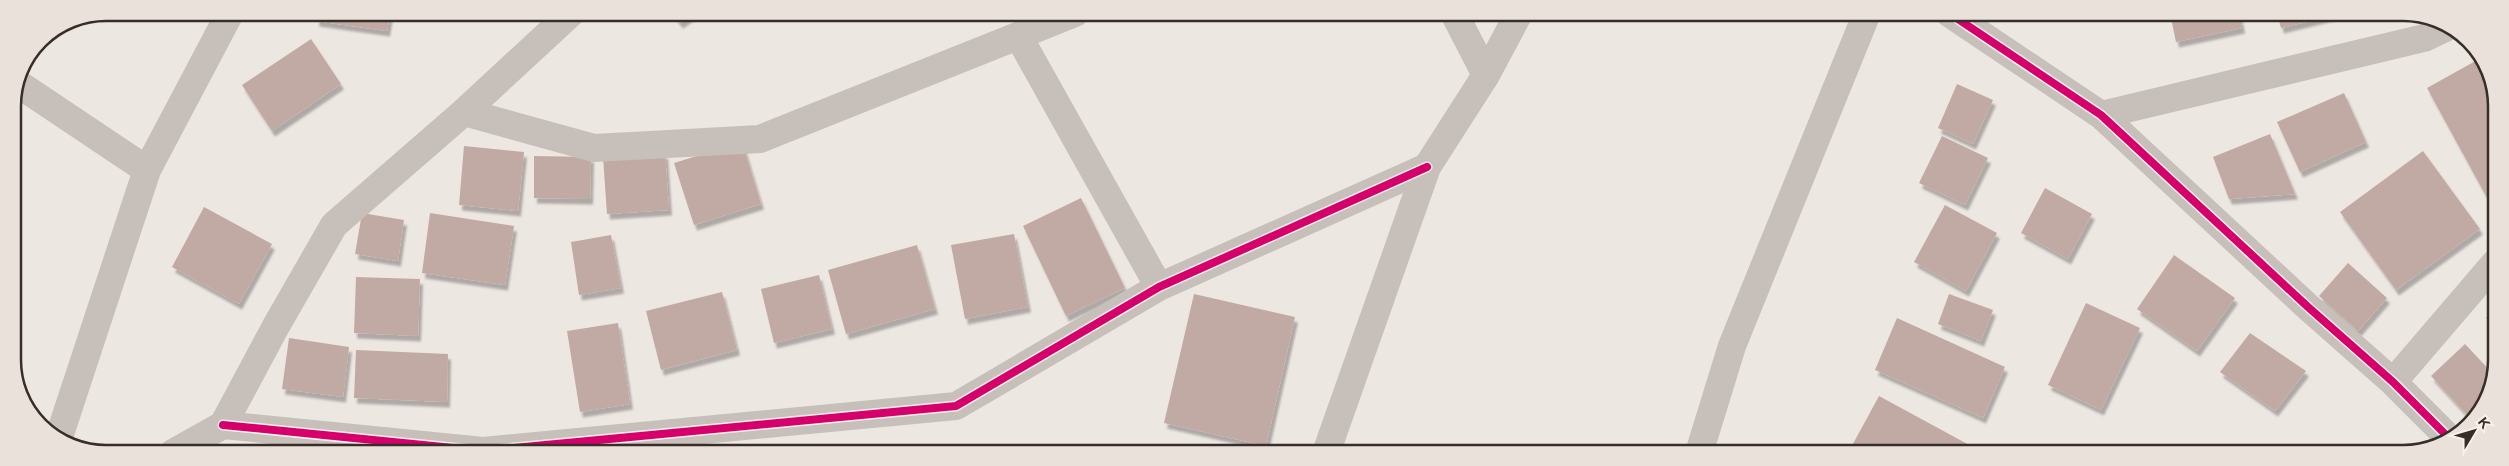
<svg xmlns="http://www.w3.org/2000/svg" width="2509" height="466" font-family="Helvetica,sans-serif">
	<defs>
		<filter id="shadow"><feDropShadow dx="3" dy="5.5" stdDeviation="1" flood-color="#0004"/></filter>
	</defs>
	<rect width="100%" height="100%" fill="#ede7e2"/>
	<path fill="#c1aaa3" filter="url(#shadow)" d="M 317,13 L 390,13 L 387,31 L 316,21 Z
		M 672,13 L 695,13 L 680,23 Z
		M 2170,13 L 2239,13 L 2242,28 L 2176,42 Z
		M 2277,13 L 2338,13 L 2338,14 L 2281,28 Z
		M 311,39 L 341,84 L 272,131 L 242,85 Z
		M 2479,59 L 2495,87 L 2495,203 L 2491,205 L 2427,88 Z
		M 1957,84 L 1993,100 L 1973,144 L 1938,128 Z
		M 2344,93 L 2366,142 L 2300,172 L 2277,122 Z
		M 2270,134 L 2295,194 L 2229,199 L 2213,157 Z
		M 1942,136 L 1988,158 L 1965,205 L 1919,183 Z
		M 742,142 L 761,204 L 694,225 L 674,163 Z
		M 464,146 L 524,152 L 518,211 L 459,205 Z
		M 2423,151 L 2480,229 L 2396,290 L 2340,212 Z
		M 665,153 L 669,210 L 607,214 L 603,157 Z
		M 534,156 L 591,157 L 590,199 L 534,198 Z
		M 2045,188 L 2092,214 L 2068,259 L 2021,233 Z
		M 1081,198 L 1125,288 L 1066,316 L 1023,226 Z
		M 1945,205 L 1997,233 L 1966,291 L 1914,262 Z
		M 204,207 L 272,244 L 239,304 L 172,267 Z
		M 362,213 L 404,220 L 398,261 L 355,254 Z
		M 430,213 L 514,226 L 505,285 L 422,273 Z
		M 1014,234 L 1028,307 L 965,319 L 951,245 Z
		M 611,235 L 621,288 L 579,295 L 571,242 Z
		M 917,245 L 935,309 L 846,334 L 828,270 Z
		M 2174,255 L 2235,298 L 2197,351 L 2137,309 Z
		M 2348,263 L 2387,298 L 2358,331 L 2319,296 Z
		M 819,275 L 832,329 L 774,343 L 761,289 Z
		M 356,277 L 420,279 L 418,336 L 354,333 Z
		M 722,292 L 737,350 L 661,370 L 646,311 Z
		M 1194,294 L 1295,317 L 1266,446 L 1164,423 Z
		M 1949,294 L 1993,310 L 1981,341 L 1938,324 Z
		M 2086,303 L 2140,328 L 2101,410 L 2048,385 Z
		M 2495,308 L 2495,328 L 2486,318 Z
		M 1897,318 L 2005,367 L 1983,418 L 1875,370 Z
		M 618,323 L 630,404 L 580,412 L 567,331 Z
		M 2250,333 L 2306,371 L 2275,411 L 2220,372 Z
		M 289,338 L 349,347 L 343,397 L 282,389 Z
		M 2465,344 L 2494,375 L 2471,419 L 2431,376 Z
		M 356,350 L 448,354 L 447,402 L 354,398 Z
		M 1879,396 L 1984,453 L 1848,453 Z
		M 776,444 L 778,453 L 743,453 L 743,452 Z
		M 236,446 L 267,452 L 267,453 L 235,453 Z"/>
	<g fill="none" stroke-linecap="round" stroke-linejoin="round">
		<path stroke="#c7c0ba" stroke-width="28" d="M 1454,13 L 1486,75
			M 1949,13 L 2101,115 L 2308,307 L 2393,382 L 2448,437
			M 1019,37 L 1159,287
			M 17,83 L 147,170
			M 464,112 L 594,148 L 760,139 L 1075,13
			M 2101,115 L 2424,38 L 2445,28
			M 2393,382 L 2495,263
			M 223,425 L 483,451 L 956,406 L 1159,287 L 1427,167
			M 59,437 L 147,170 L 230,13
			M 173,453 L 223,425 L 276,326 L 334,225 L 464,112 L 571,13
			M 1326,453 L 1427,167 L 1486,75 L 1519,13
			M 1699,453 L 1732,346 L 1867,13"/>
		<defs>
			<path id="cycleway" d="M 1949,13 L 2101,115 L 2308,307 L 2393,382 L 2448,437
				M 223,425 L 483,451 L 956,406 L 1159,287 L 1427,167"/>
		</defs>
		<use href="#cycleway" stroke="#faf2e9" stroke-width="11"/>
		<use href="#cycleway" stroke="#d6006c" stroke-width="8"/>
	</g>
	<path d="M0 0H2509V466H0ZM106 21H2403A85 85 0 0 1 2488 106V360A85 85 0 0 1 2403 445H106A85 85 0 0 1 21 360V106A85 85 0 0 1 106 21Z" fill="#eae2da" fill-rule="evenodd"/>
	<path fill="none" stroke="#372d29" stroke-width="2.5" d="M106 21H2403A85 85 0 0 1 2488 106V360A85 85 0 0 1 2403 445H106A85 85 0 0 1 21 360V106A85 85 0 0 1 106 21Z"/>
	<g transform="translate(2474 431) rotate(52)" stroke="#faf2e9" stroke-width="4" paint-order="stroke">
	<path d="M0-4L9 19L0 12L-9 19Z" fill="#372d29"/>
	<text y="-8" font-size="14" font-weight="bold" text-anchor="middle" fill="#372d29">K</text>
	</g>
</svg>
